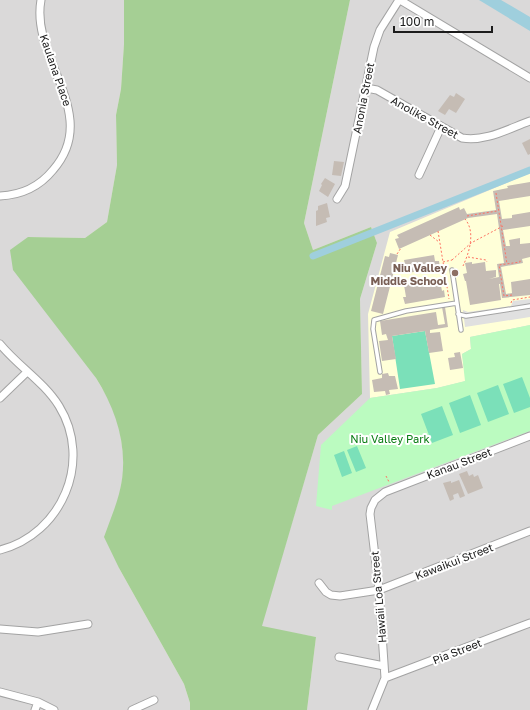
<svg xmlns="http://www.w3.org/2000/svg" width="530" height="710" font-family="'Golos Text',sans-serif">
	<rect width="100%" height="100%" fill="#eee9e1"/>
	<path fill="#dad9d9" d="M 0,0 L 124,0 L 124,44 L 121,89 L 116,115 L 117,165 L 107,222 L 85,238 L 28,237 L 96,378 L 106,395 L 115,413 L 120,433 L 123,453 L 123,473 L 120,493 L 114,512 L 119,568 L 184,684 L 190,703 L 190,710 L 0,710 Z
		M 350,0 L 530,0 L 530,710 L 307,710 L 316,637 L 261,627 L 318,435 L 362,394 L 360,299 L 377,243 L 371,227 L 313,250 L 304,223 Z"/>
	<path fill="#ffffd8" d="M 530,173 L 530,325 L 470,337 L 471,349 L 462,354 L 466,381 L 437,388 L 370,398 L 368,314 L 390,232 Z"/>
	<path fill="#a5cf94" d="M 124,0 L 350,0 L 304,223 L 313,250 L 371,227 L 377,243 L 360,299 L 362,394 L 318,435 L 262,626 L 316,637 L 307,710 L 190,710 L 190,703 L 184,684 L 119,568 L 104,537 C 109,523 115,509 119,494 C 130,453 118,413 96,378 L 13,270 L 10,250 L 28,237 L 85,238 L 107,222 L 117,165 L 116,115 L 121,89 L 124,44 Z"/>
	<path fill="#bbfbc0" d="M 530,325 L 530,431 L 332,506 L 332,510 L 316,506 L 321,445 L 370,398 L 437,388 L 465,381 L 462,354 L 471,349 L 470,337 Z"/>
	<path fill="#7be0b9" d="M 425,331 L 435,384 L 400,389 L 392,336 Z
		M 522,377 L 530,398 L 530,407 L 514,413 L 503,384 Z
		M 498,385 L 509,414 L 488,422 L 477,393 Z
		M 470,395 L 481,425 L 460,433 L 449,403 Z
		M 442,406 L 453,435 L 432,443 L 421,414 Z
		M 357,446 L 366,468 L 356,472 L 347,450 Z
		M 344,451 L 352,473 L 342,477 L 334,455 Z"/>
	<path fill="#e0e0e0" d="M 530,299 L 530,317 L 465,327 L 463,310 L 468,312 L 511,306 L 513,301 Z"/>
	<path fill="#9fcfdd" d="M 479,0 L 501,0 L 530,17 L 530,31 Z"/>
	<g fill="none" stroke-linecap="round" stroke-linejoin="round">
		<path stroke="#9fcfdd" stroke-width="7" d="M 313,256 L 530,170"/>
	</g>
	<path fill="#c5bcb4" d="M 456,93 L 465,99 L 456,113 L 449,109 L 445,115 L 438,111 L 450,95 L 454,97 Z
		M 530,139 L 530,154 L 528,155 L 522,143 Z
		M 334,161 L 344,162 L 341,176 L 332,175 Z
		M 325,178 L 335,184 L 328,197 L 319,191 L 322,185 L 321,184 Z
		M 530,182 L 530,196 L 499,201 L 502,219 L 512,218 L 512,215 L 530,212 L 530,226 L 503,230 L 506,246 L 510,246 L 509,240 L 520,238 L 520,244 L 530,243 L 530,257 L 522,259 L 523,263 L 501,267 L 506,294 L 512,293 L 511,282 L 530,279 L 530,295 L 502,298 L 500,284 L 499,284 L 501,300 L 470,305 L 466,281 L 465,281 L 463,274 L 467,273 L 465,263 L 472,262 L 472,264 L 485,262 L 486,271 L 496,270 L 496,277 L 489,279 L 499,277 L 497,264 L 504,263 L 497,214 L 468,218 L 399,249 L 395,239 L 399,238 L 397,235 L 459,207 L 460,210 L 464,208 L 467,214 L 496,210 L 493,191 L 508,188 L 507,186 Z
		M 327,203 L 330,217 L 326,218 L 327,222 L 316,226 L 316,211 L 318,210 L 318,206 Z
		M 390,253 L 398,255 L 383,314 L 371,311 L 385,256 L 389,257 Z
		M 434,255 L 435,261 L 439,261 L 440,268 L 407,273 L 404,260 Z
		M 440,280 L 442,291 L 444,290 L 445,297 L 405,304 L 403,297 L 406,297 L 404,285 Z
		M 442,307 L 445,307 L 448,327 L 430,330 L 430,333 L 440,332 L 443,351 L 429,353 L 425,331 L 392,336 L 396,359 L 382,361 L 379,341 L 388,340 L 386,334 L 382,335 L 380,321 L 436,312 L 438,325 L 445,324 Z
		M 460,352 L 463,368 L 450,370 L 448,358 L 455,357 L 454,353 Z
		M 388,373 L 389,376 L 395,376 L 398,389 L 389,390 L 390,394 L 386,395 L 385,391 L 374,392 L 372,380 L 382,378 L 382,374 Z
		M 467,471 L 469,476 L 473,474 L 474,477 L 478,475 L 483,488 L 468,494 L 459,474 Z
		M 459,480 L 465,496 L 460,498 L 458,493 L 453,495 L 454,499 L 450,501 L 443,483 L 451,481 L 451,483 Z"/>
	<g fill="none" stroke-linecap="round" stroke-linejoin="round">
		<defs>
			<path id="lane" d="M 452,270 L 461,330
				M 458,314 L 466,316 L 530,306
				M 380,372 L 373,329 L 374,320 L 406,311 L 457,303"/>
			<path id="street" d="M 400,0 L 530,78
				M 366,88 L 377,90 L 462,138 C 485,142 508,129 530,121
				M 419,175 L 441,127
				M 0,196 C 21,195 40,186 53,170 C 102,114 30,59 41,0
				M 337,199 L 345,186 L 374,47 L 380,30 L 399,0
				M 0,344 C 18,366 44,382 59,406 C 93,461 62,534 0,550
				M 0,398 L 27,372
				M 319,583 L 326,592 L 331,595 L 340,596 L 379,590 L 530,531
				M 0,629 L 38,632 L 88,624
				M 339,657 L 384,666
				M 385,678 L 530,623
				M 0,692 L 38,702 L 54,710
				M 35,710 L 38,702
				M 132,710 L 154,700
				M 372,710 L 385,678 L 379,590 L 370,514 L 371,508 L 375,500 L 385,492 L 530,436"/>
		</defs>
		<use href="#lane" stroke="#a3a3a3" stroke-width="5.5"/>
		<use href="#street" stroke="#a3a3a3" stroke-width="9"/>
		<path stroke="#fe7262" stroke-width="1" stroke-dasharray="2 2" stroke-linecap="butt" d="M 496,193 L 507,264
			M 467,216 L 497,211
			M 438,231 L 449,299
			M 430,235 L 439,242
			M 397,254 L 401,248
			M 468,257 L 486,260 L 487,262
			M 452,260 L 471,243 L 503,226
			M 443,262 L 452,260
			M 463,266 C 469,253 476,232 465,219
			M 394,271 L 406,271
			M 512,295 L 504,296 L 499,265 L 520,262 L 520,259
			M 511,303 L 512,300 L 530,297
			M 386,476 L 389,482"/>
		<use href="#lane" stroke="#fff" stroke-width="3.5"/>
		<use href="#street" stroke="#fff" stroke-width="7"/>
	</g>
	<circle fill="#8d6e63" stroke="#fff" stroke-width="1.5" cx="455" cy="273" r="4"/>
	<g text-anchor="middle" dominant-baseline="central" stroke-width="4" stroke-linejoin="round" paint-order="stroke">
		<g font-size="11" fill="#1c1c1c" stroke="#fff">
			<text transform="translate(56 70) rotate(71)">Kaulana Place</text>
			<text transform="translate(363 98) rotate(-79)">Anonia Street</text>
			<text transform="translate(425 117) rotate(29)">Anolike Street</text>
			<text transform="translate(459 463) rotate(-21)">Kanau Street</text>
			<text transform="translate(454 561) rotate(-21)">Kawaikui Street</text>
			<text transform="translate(378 597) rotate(-95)">Hawaii Loa Street</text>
			<text transform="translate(457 651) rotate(-21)">Pia Street</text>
		</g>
		<g font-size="11" font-weight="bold" fill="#785e54" stroke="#fff" text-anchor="end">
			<text x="447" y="267">Niu Valley<tspan x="447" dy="13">Middle School</tspan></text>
		</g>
		<g font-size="11" fill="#087c12" stroke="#fff">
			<text x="390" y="438">Niu Valley Park</text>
		</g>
	</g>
	<path d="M394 26v6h98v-6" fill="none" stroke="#1c1c1c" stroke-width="2"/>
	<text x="400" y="26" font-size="12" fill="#1c1c1c" stroke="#ffffff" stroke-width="3" paint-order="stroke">100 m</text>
</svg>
